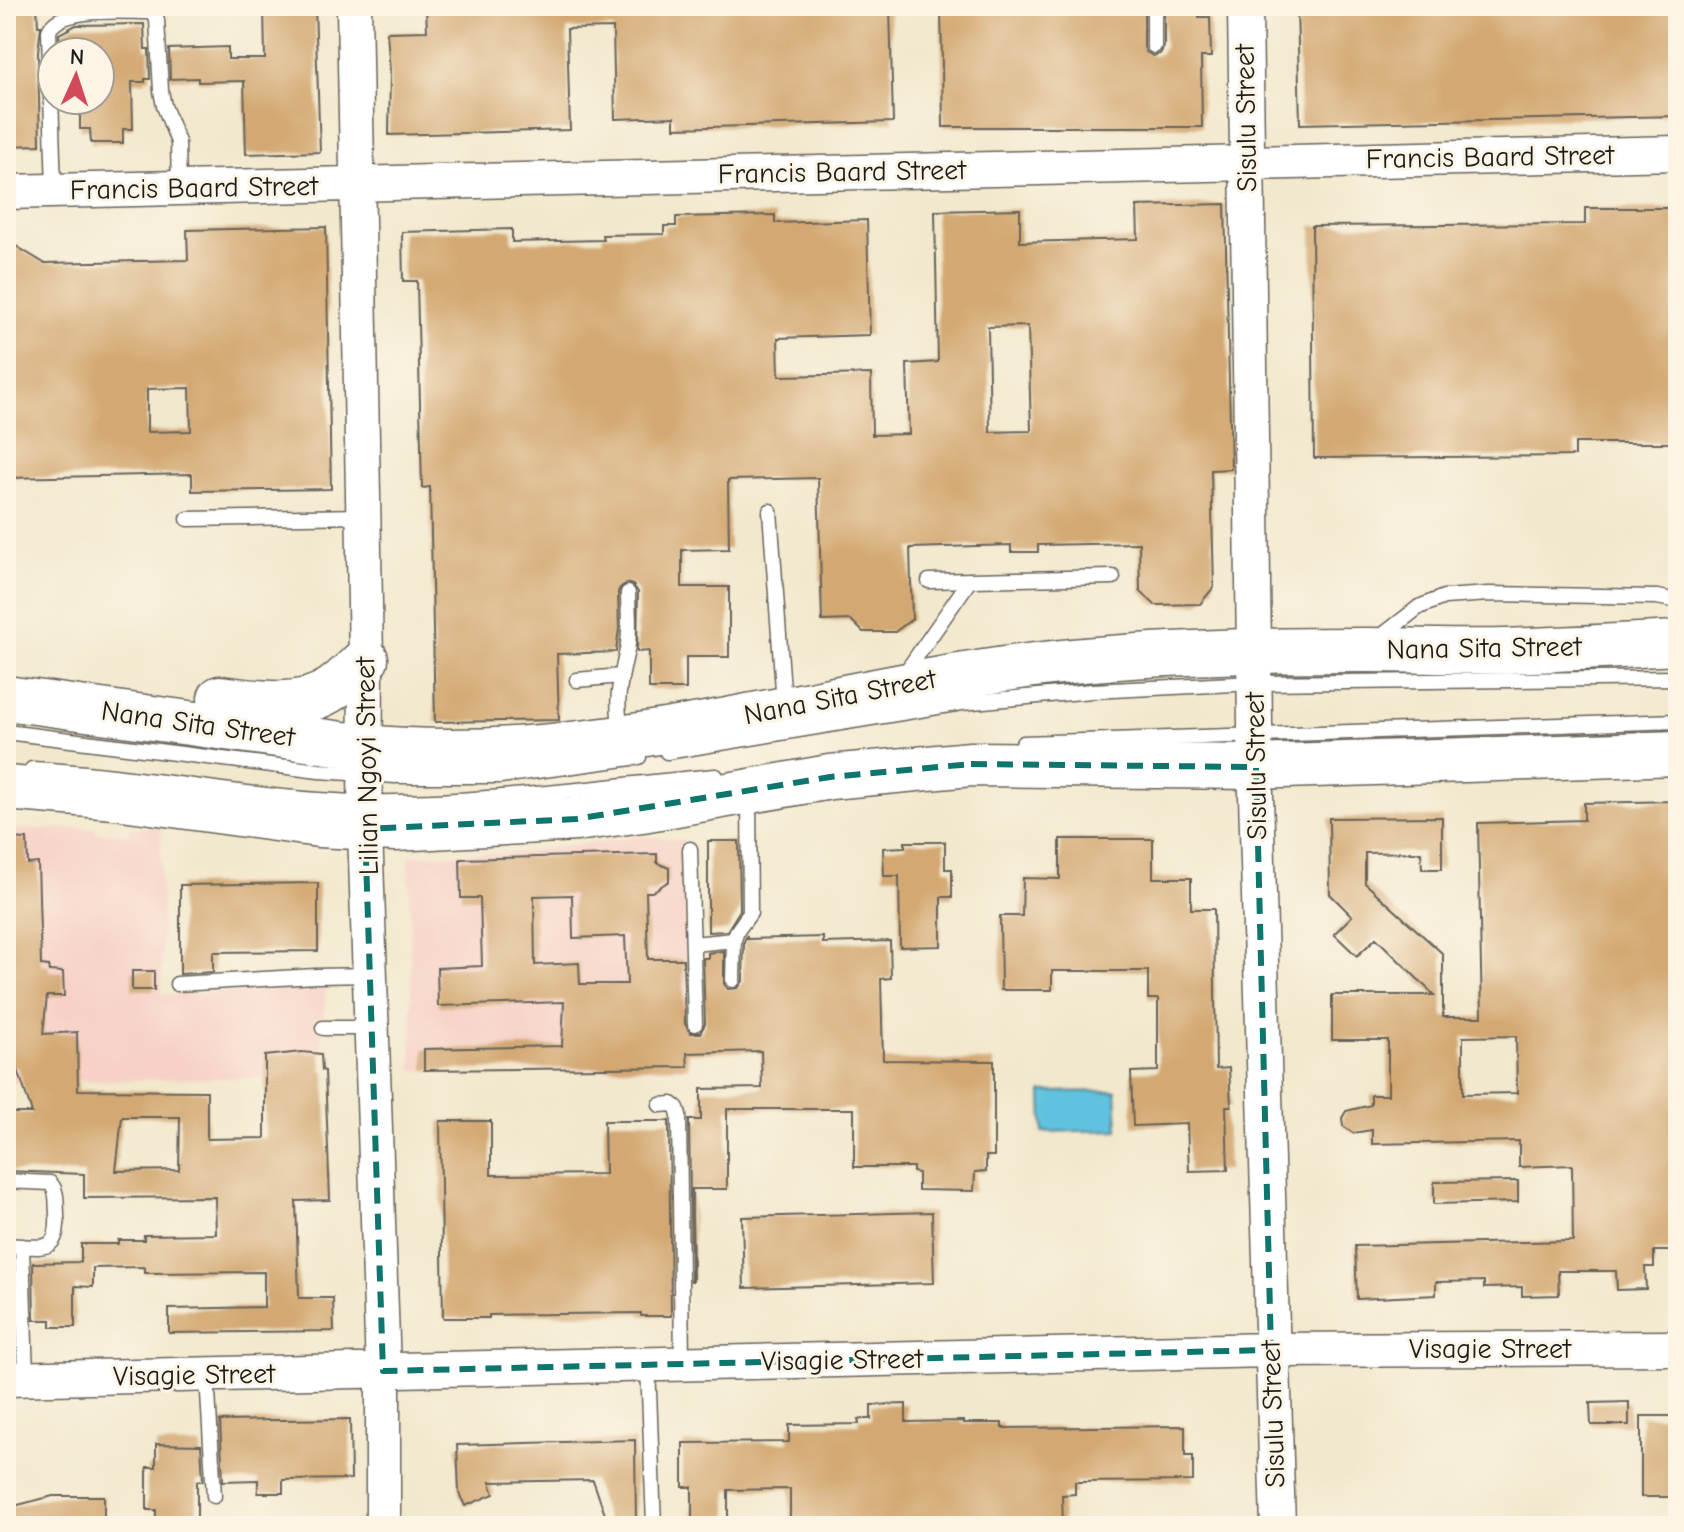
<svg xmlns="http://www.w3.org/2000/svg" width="1684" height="1532" font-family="'Comic Neue',sans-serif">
	<rect width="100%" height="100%" fill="#fcf5e5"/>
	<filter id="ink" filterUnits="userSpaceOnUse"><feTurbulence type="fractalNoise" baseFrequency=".0125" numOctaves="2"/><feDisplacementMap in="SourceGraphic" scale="16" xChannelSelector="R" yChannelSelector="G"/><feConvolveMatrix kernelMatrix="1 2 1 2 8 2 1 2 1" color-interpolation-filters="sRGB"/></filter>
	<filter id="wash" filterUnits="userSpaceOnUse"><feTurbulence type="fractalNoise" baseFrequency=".006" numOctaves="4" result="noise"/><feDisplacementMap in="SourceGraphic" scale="32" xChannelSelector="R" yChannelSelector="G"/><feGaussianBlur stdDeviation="1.8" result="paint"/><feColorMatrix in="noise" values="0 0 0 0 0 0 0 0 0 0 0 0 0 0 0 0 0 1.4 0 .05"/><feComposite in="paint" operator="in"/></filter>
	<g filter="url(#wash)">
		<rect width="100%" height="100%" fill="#f2e8cd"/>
		<path fill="#f7d1c7" d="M 161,827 L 162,995 L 326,988 L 321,1054 L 266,1077 L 6,1083 L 6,830 L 95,828 L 95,833 L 129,834 L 129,828 Z
			M 638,836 L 683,840 L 689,1068 L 412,1071 L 409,856 L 525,852 Z"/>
		<path fill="#60c2de" stroke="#3e6f7d" stroke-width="2" d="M 1116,1091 L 1118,1130 L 1043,1132 L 1042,1092 Z"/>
		<g id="blocks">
			<path fill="#d3a872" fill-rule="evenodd" d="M 6,6 L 37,6 L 38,26 L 41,26 L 38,52 L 40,145 L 6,146 Z
				M 264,6 L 315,6 L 320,152 L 246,154 L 244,81 L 198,82 L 198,78 L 170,79 L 169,49 L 228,47 L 228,59 L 265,59 Z
				M 426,6 L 890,6 L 893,122 L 674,128 L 674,117 L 615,119 L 613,28 L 567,29 L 570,130 L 389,135 L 390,72 L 387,32 L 427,31 Z
				M 941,6 L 1144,6 L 1144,47 L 1146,52 L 1153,56 L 1160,54 L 1164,47 L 1164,6 L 1199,6 L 1199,17 L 1210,17 L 1211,57 L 1201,57 L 1202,127 L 943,127 Z
				M 1297,6 L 1678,6 L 1678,116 L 1300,124 Z
				M 144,24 L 145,49 L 149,49 L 150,79 L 145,79 L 145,82 L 132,82 L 133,129 L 123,129 L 123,143 L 91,143 L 90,129 L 80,129 L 80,100 L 100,100 L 100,52 L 60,52 L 59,34 L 76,25 Z
				M 1225,204 L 1231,469 L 1211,470 L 1214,587 L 1200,604 L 1155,605 L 1140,591 L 1139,543 L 1038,545 L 1038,552 L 1011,552 L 1011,545 L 910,548 L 912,619 L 895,632 L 863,632 L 851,620 L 822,621 L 818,478 L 728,480 L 729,549 L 682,550 L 682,587 L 729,587 L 729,657 L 686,657 L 686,689 L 649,689 L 649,651 L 637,652 L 638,592 L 633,585 L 627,583 L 620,588 L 618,592 L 619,629 L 616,652 L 557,654 L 559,720 L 435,722 L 430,487 L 422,488 L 417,281 L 403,281 L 402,232 L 512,229 L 512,242 L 603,240 L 602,235 L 664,234 L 664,226 L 676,226 L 676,217 L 775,215 L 775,223 L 867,220 L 870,335 L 778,338 L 779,376 L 871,374 L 872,435 L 909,434 L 907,364 L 938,362 L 935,211 L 1020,209 L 1020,242 L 1138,239 L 1137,206 ZM 1028,326 L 1031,431 L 990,432 L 988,327 Z
				M 1585,208 L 1678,208 L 1678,443 L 1575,443 L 1575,456 L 1314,458 L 1312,226 L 1585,224 Z
				M 326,227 L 331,489 L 192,491 L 192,474 L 6,478 L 6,240 L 44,263 L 188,260 L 187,230 ZM 190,388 L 191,431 L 147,432 L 147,389 Z
				M 1678,801 L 1678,1251 L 1654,1251 L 1654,1267 L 1645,1267 L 1646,1289 L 1617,1290 L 1616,1271 L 1558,1271 L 1559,1295 L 1522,1296 L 1522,1287 L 1484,1288 L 1484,1281 L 1436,1282 L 1436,1295 L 1357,1299 L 1355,1246 L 1573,1241 L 1572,1165 L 1519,1167 L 1519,1141 L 1372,1144 L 1372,1130 L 1353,1133 L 1343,1126 L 1342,1118 L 1346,1111 L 1371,1105 L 1371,1095 L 1388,1095 L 1388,1040 L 1332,1040 L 1332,995 L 1434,995 L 1376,938 L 1357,956 L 1334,934 L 1352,916 L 1330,894 L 1329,818 L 1442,817 L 1442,869 L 1422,869 L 1421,852 L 1365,853 L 1365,883 L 1443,954 L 1443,1017 L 1482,1017 L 1478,823 L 1584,820 L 1584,803 ZM 1516,1036 L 1517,1093 L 1463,1094 L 1463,1037 Z
				M 6,838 L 27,839 L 28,864 L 38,863 L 41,965 L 49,966 L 49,971 L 63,972 L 64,996 L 47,996 L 43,1034 L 77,1032 L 78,1090 L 207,1091 L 207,1139 L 265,1138 L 265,1056 L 302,1052 L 321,1054 L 322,1070 L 325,1071 L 330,1200 L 296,1201 L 299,1298 L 333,1298 L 334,1331 L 169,1333 L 169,1309 L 264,1307 L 264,1272 L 144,1273 L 144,1267 L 93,1268 L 93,1287 L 75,1286 L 75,1327 L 51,1327 L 51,1320 L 34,1320 L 33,1263 L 81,1262 L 81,1244 L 118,1244 L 118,1240 L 144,1240 L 144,1235 L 216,1234 L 215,1197 L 84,1198 L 84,1174 L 6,1171 L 6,1113 L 32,1113 L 17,1067 L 6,1067 ZM 122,1117 L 180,1117 L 179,1170 L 116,1171 Z
				M 1060,839 L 1153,839 L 1153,878 L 1191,878 L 1191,909 L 1214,909 L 1216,1069 L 1229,1068 L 1231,1106 L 1226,1106 L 1228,1170 L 1189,1171 L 1187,1124 L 1133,1126 L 1131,1072 L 1158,1071 L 1158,999 L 1148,999 L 1148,971 L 1052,971 L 1052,990 L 1001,990 L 1000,916 L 1022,916 L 1023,878 L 1060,879 Z
				M 708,841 L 739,841 L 740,910 L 727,931 L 708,932 Z
				M 905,842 L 945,842 L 945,869 L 952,869 L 952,897 L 941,897 L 941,946 L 900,947 L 899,876 L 884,876 L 883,848 L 905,847 Z
				M 657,854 L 657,863 L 669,868 L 669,881 L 652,892 L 646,892 L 648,959 L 683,959 L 685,1024 L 691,1033 L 700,1033 L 705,1024 L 703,958 L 708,958 L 708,953 L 724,951 L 724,984 L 728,989 L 738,988 L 743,981 L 744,942 L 747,935 L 747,939 L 823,937 L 823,943 L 890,941 L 891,978 L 881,979 L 883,1060 L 994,1061 L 994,1156 L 986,1156 L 986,1171 L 975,1172 L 974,1191 L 918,1190 L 918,1173 L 913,1172 L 913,1167 L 854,1167 L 854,1109 L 727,1109 L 727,1189 L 692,1189 L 693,1281 L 691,1281 L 689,1120 L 701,1120 L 701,1089 L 762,1088 L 761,1051 L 687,1053 L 688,1067 L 424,1070 L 424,1049 L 562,1046 L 564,1002 L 438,1006 L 437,968 L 482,966 L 480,898 L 461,898 L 460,859 ZM 572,895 L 573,938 L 625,936 L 627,984 L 580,984 L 579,963 L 535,965 L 534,896 Z
				M 318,883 L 318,951 L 213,952 L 213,972 L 180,974 L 180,885 Z
				M 132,971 L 154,971 L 154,990 L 132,990 Z
				M 440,1121 L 491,1121 L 491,1175 L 605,1174 L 604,1121 L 669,1121 L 671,1316 L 641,1316 L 641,1313 L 489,1315 L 489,1318 L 443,1318 Z
				M 1518,1181 L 1518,1202 L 1434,1204 L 1434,1182 Z
				M 932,1212 L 934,1283 L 744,1288 L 742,1217 Z
				M 6,1263 L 13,1263 L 14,1320 L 6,1319 Z
				M 1629,1402 L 1629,1425 L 1591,1425 L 1590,1403 Z
				M 906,1404 L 906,1422 L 963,1421 L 963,1423 L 1002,1423 L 1002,1428 L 1185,1426 L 1185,1456 L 1193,1456 L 1193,1481 L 1075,1482 L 1075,1494 L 1062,1495 L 1063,1526 L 790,1526 L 790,1489 L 728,1490 L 728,1526 L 692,1526 L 692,1487 L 683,1487 L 683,1443 L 789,1442 L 789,1425 L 859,1424 L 858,1419 L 871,1419 L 871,1405 Z
				M 1641,1416 L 1675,1416 L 1675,1497 L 1641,1497 Z
				M 350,1419 L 351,1479 L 283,1480 L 283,1493 L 258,1493 L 258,1480 L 223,1481 L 220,1421 Z
				M 635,1440 L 636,1526 L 609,1526 L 593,1480 L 490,1482 L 494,1494 L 465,1506 L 459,1493 L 457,1445 Z
				M 156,1444 L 201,1445 L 203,1481 L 197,1481 L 197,1526 L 156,1526 L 156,1510 L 147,1510 L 147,1467 L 156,1467 Z
				M 53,1496 L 104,1496 L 104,1526 L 6,1526 L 6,1508 Z"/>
		</g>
	</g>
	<g filter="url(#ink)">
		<use href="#blocks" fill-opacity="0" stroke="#67635a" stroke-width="2"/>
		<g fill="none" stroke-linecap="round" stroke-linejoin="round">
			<defs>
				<path id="service" d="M 1154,46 L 1154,6
					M 54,190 L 49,31 C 59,6 124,12 149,12 L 155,15 L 157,20 L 161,91 L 164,106 L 178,142 L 179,188
					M 770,511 L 784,704
					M 188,519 L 363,516
					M 929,581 L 1113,577
					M 1379,638 L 1419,607 L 1444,597 L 1489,594 L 1657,597 L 1678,601
					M 903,676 L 970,580
					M 577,680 L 620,676
					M 6,732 L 319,771 L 396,776 L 500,776 L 639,757
					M 621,732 C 615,697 620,683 627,650 C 631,632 628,611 628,593
					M 1023,743 L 1678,721
					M 667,752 L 962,703 L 1092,691 L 1254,683 L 1678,678
					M 32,769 C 143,774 253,800 365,802 C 483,804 599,786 716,776
					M 690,849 L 695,1024
					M 693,944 L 734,940
					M 733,980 L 734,940 L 737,931 L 750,913 L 749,796
					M 177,984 L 316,976 L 371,975
					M 323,1028 L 371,1028
					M 660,1105 L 672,1104 L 677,1108 L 679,1115 L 682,1363
					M 6,1181 L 50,1183 C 58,1191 56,1202 57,1213 C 59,1257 41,1246 6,1245
					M 22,1246 L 26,1378
					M 648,1364 L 654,1526
					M 207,1375 L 214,1496"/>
				<path id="tertiary" d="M 354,6 L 366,659 L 365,829 L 383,1371 L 383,1526
					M 1245,6 L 1256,796 L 1278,1526
					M 6,192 L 1678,153
					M 6,1379 L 1271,1350 L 1678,1348"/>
				<path id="primary" d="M 6,698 L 365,747 C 590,770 814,692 1035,665 C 1144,652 1256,650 1366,650 C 1413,650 1459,652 1506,651 C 1563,649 1621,646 1678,643
					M 220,698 C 257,702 299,711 332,689 C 344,681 355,669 366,659
					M 6,788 L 115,797 L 319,825 L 395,829 L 576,819 L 642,810 L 830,777 L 971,764 L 1256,767 L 1678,753"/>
			</defs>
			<use href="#service" stroke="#67635a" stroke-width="17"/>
			<use href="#tertiary" stroke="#67635a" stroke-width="37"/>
			<use href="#primary" stroke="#67635a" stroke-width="47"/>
			<use href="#service" stroke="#fff" stroke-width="14"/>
			<use href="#tertiary" stroke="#fff" stroke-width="34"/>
			<use href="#primary" stroke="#fff" stroke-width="44"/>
		</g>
	</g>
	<path fill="none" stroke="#0f766e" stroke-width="6" stroke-dasharray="16 10" stroke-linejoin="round" d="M 971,764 L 1256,767 L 1271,1350 L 383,1371 L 365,829 L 576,819 L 830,777 Z"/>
	<g text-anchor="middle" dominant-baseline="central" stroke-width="6" stroke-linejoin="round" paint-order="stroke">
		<g font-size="28" fill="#1c1c1c" stroke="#fcf5e5">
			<text transform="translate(1246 118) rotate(-91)">Sisulu Street</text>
			<text transform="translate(1490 157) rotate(-1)">Francis Baard Street</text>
			<text transform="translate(842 172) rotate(-1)">Francis Baard Street</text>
			<text transform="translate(194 188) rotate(-1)">Francis Baard Street</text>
			<text transform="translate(1484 648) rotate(-1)">Nana Sita Street</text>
			<text transform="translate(840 697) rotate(-11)">Nana Sita Street</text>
			<text transform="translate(198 724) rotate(8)">Nana Sita Street</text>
			<text transform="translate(367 766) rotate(-91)">Lilian Ngoyi Street</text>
			<text transform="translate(1256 766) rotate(-91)">Sisulu Street</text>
			<text x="1490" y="1349">Visagie Street</text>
			<text transform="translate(842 1360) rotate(-1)">Visagie Street</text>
			<text transform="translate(194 1375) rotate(-1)">Visagie Street</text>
			<text transform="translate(1273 1414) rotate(-92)">Sisulu Street</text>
		</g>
	</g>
	<rect width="1684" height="1532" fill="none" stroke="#fcf5e5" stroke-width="32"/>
	<g transform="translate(76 76) rotate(3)"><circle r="38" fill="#fcf5e5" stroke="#a29e95" stroke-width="2"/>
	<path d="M0-6L14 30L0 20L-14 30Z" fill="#d1495b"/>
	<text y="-12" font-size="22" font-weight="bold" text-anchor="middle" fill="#1c1c1c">N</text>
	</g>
</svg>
